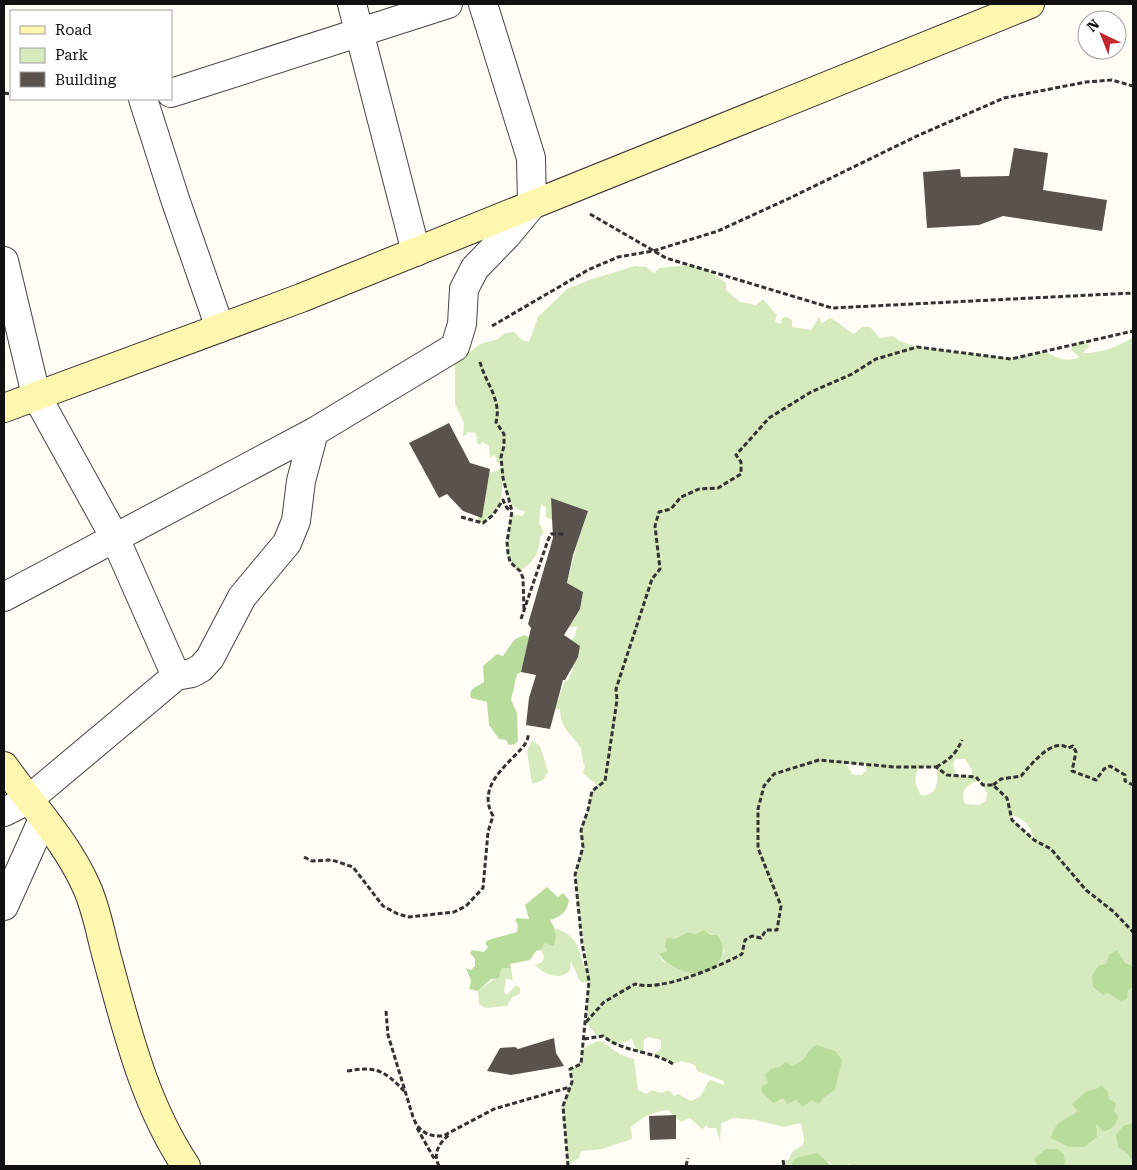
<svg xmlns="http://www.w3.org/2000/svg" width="1137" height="1170" font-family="'Roboto Serif',serif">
	<rect width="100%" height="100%" fill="#fffdf5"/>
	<path fill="#d5ebbd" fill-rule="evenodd" d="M 690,265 L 709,271 L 726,283 L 726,290 L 740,302 L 756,305 L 763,299 L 777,315 L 775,322 L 781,324 L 782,318 L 787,317 L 792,320 L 792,327 L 811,330 L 819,317 L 822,323 L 830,318 C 839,322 845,329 854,334 L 862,327 L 870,327 L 880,338 L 893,336 L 899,341 L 917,347 L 1011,359 L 1045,351 C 1057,358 1066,363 1080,357 L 1071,350 L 1073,344 L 1085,341 L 1089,346 L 1083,353 C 1098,354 1121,346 1133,337 L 1133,925 L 1131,929 L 1133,940 L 1133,1166 L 852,1166 L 850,1164 L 844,1166 L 832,1166 L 830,1162 L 809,1155 L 792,1165 L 793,1166 L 782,1166 L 783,1160 L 788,1161 L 792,1152 L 803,1145 L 804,1139 L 801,1123 L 784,1127 L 756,1120 L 734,1118 L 721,1123 L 720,1141 L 716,1128 L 708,1128 L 707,1125 L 702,1129 L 690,1118 L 681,1122 L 668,1110 C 650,1113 646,1115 631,1127 L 632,1139 L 602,1149 L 581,1151 L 579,1158 L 568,1165 L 563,1106 L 572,1082 L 570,1069 L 581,1064 L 583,1049 C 604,1036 600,1041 618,1053 C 623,1056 629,1057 634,1059 L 638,1090 L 646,1094 L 652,1090 L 661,1093 L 669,1090 L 674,1096 L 678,1094 L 691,1101 C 705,1097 702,1089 710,1080 L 724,1085 L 724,1081 L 697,1071 L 695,1065 L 681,1061 L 673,1064 L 654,1054 L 661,1049 L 661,1040 L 648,1037 L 644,1040 L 643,1053 L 636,1050 L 632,1039 L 615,1046 L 603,1036 L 596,1035 L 586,1022 L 589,981 L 583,983 L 579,980 L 571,961 L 570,970 C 560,982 544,974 535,965 L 542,962 L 544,956 L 541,950 L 545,943 L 556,941 L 555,928 C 584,939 576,953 588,974 L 575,875 L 583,847 L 581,830 L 588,810 L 592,791 L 599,787 L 583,773 L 585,766 C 581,760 583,752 580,747 C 570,731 561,731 560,709 L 555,709 L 565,680 L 568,681 L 573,669 L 570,666 L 579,653 L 580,646 L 570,641 L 575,637 L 577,626 L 568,628 L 582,598 L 582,591 L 567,585 L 576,547 L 588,511 L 551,498 L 552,520 L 546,517 L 546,507 L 541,504 L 539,523 L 544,532 L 540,537 C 540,552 533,563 520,571 C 498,561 511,531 511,514 L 523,516 L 525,511 C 509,510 508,493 503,480 C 501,501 501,509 483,523 L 478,523 L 478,516 L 483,512 L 489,473 L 497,471 L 502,466 L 496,461 L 497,458 L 494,455 L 490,458 L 489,446 L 482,442 L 480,445 L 477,443 L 476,433 L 468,432 L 463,437 L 464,423 L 455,404 L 455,364 L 480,344 L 498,339 L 505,333 L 514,332 L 522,340 L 529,342 L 538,317 L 567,289 L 592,279 L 635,266 L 646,267 L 654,273 L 659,268 ZM 955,759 L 965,759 L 972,770 L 972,776 L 956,775 L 953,764 ZM 846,764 L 866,764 L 866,771 L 861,775 L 853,775 ZM 919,767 L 936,767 C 939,779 938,797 921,795 C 914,785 914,777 919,767 ZM 980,780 L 987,793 L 986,801 L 979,805 L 965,804 C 959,789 967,785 980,780 ZM 1012,815 C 1024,818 1032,827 1033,839 L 1012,820 ZM 688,932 C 708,938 721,927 724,953 L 680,969 L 663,961 L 659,955 L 668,951 L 674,939 Z
		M 532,740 L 540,746 L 548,771 L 543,780 L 532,784 L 527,751 Z
		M 502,967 L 511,968 L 513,981 L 506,978 L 504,992 L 507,995 L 516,985 L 520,988 L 520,994 L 512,997 L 507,1006 L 485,1008 L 479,1004 L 478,991 L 501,974 Z"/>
	<path fill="#b9dc9c" d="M 524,635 L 529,637 L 521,672 L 517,674 L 511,700 L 517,713 L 518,741 L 515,744 L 509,745 L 506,740 L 499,739 L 489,725 L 487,702 L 471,698 L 470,694 L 472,689 L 484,682 L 483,666 L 497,654 L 503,656 L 514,640 Z
		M 547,887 L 558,897 L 563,893 L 569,900 C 567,912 561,917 550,920 C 555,928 559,937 553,946 L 545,943 L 541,950 L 536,951 L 530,960 L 510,964 L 511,968 L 502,968 L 499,978 L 491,979 L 478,991 L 469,989 L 471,981 L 466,968 L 471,970 L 475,966 L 475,959 L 470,953 L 472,950 L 484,952 L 488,947 L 485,943 L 488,940 L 517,932 L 518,925 L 515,920 L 517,918 L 529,919 L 525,905 Z
		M 704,930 L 710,935 L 717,935 C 728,948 722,957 714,969 C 709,970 703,973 698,973 C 686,974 665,965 659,954 L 667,951 L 665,946 L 667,938 L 674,939 L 688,932 L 696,934 Z
		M 1117,950 L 1125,963 L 1132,966 L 1133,987 L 1128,990 L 1127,999 L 1120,1001 L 1108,993 L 1103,995 L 1093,987 L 1092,976 L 1098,966 L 1106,964 L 1109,955 Z
		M 816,1045 L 835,1051 L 842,1060 L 835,1090 L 823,1098 L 819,1104 L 812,1100 L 803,1107 L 796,1100 L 787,1104 L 783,1098 L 773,1103 L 762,1092 L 762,1086 L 768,1083 L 765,1075 L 771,1069 L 780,1067 L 785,1062 L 793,1066 C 809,1058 804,1053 816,1045 Z
		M 1101,1085 L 1108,1092 L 1109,1099 L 1116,1103 L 1114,1111 L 1118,1116 C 1117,1125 1112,1130 1103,1131 L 1096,1124 L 1097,1137 L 1084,1147 L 1069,1147 L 1051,1138 C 1056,1119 1064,1122 1078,1111 L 1072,1104 L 1087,1091 L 1096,1089 Z
		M 1133,1123 L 1133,1161 L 1127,1153 L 1118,1147 L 1116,1135 L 1123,1126 Z
		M 1046,1149 L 1058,1149 L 1064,1155 L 1065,1164 L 1062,1166 L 1038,1166 L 1034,1159 Z
		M 817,1153 L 832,1166 L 791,1165 L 796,1158 Z"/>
	<path fill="#5a524d" d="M 1014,148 L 1048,153 L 1043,190 L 1107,200 L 1102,231 L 1003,216 L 979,225 L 927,228 L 923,172 L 960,169 L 961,177 L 1009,176 Z
		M 449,423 L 470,463 L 490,469 L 482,518 L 463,511 L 447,494 L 439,498 L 409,443 Z
		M 551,498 L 588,511 L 573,555 L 567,583 L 583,592 L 580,609 L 564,635 L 580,646 L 578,657 L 565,680 L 563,680 L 550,729 L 526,725 L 529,698 L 536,675 L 521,672 L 531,628 L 528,624 L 553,538 Z
		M 554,1038 L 556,1053 L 564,1066 L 511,1075 L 487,1071 L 500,1048 L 515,1047 L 518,1049 Z
		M 676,1115 L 676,1139 L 650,1140 L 649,1116 Z"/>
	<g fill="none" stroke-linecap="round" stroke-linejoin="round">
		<defs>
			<path id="street" d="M 352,4 L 416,252
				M 171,93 L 448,4
				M 143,99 L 175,199 L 220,328
				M 4,261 L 36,395 L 115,538 L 176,676
				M 4,597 L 314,432 L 455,347 L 462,324 L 464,289 L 475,268 L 507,235 L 532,205 L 531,158 L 483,4
				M 4,812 L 28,800 L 176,676 L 192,673 L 201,668 L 210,658 L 242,597 L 287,543 L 296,521 L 301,481 L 314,432
				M 4,906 L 43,819"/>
			<path id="secondary" d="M 4,408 L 301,298 L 1030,4
				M 4,766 C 32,806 67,842 87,888 C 97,910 101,937 108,961 C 127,1031 145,1105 186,1166"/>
		</defs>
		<use href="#street" stroke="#444" stroke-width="30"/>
		<use href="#secondary" stroke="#333" stroke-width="30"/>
		<path stroke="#333" stroke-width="3" stroke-dasharray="5 2.5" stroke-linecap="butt" d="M 4,93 L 11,94
			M 590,214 L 666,258 L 832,308 L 1133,293
			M 492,326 L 588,270 L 618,257 L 653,251 L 718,231 L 790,198 L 919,135 L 1004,98 L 1086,82 L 1112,80 L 1133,86
			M 480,362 C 485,382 502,400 496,422 L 504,434 L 504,446 L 501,457 L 503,478 L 512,511 L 507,542 L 508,553 L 510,562 L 520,571 L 523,578 L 524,609
			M 461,517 L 483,523 L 493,515 L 503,500 L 507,508 L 511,511
			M 521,619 L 548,540 L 551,534 L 565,534
			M 936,767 C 949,760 956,754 962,740
			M 993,785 L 1001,779 L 1021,776 C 1031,765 1052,737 1068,748 L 1073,746 L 1076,752 L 1072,771 L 1096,780 L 1104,769 L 1110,766 L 1125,775 L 1125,781 L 1133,785
			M 304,857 L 312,861 L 332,860 L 353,867 L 383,906 L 398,914 L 409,917 L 454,912 L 466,906 L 483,888 L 488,832 L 493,816 C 471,777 531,753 528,734
			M 386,1011 L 388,1035 L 413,1117 C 418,1131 428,1137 443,1136 L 494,1109 L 570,1087
			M 586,1022 L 604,1002 L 635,984 C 661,992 718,967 742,954 L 745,940 L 752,936 L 761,938 L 766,930 L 777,930 L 781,906 L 758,848 L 758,809 L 764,786 L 774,774 L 819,760 L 894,767 L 936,767 L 947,775 L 976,777 L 983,785 L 993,785 L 1007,798 L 1012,820 L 1034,840 L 1051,849 L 1086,890 L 1114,912 L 1133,932
			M 584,1039 L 603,1036 C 624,1053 651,1050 673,1064
			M 347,1071 C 376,1066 384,1070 404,1091
			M 417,1128 L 435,1160
			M 783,1160 L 784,1166
			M 439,1166 C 432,1153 440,1142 450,1134
			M 568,1166 L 563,1106 L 572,1082 L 570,1069 L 581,1064 L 589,981 L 582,943 L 575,875 L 583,847 L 581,830 L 588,810 L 592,791 L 605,781 L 617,700 L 616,689 L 652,579 L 660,569 L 655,526 L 659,512 L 671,509 L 681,497 L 699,489 L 718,488 L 741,474 L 741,462 L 736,455 L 769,418 L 811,392 L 852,374 L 876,359 L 917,347 L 1011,359 L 1133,331
			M 686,1166 L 688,1158"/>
		<use href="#street" stroke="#fff" stroke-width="28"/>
		<use href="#secondary" stroke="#fff6b0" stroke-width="28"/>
	</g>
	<rect width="1137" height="1170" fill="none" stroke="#111111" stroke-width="10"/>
	<rect x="10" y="10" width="162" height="90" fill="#ffffff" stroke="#a0a0a0"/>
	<rect x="20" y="26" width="25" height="8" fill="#fff6b0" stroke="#a0a0a0"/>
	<text x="55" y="35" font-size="15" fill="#111111">Road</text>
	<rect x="20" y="48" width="25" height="15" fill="#d5ebbd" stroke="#a0a0a0"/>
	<text x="55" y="60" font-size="15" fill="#111111">Park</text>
	<rect x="20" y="72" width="25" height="15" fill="#5a524d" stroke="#a0a0a0"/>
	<text x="55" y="85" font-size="15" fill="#111111">Building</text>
	<g transform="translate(1102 35) rotate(317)"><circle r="24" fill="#ffffff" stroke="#a0a0a0"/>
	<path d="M0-4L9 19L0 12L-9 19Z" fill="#c4262e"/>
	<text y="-8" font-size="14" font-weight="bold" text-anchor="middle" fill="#111111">N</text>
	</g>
</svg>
